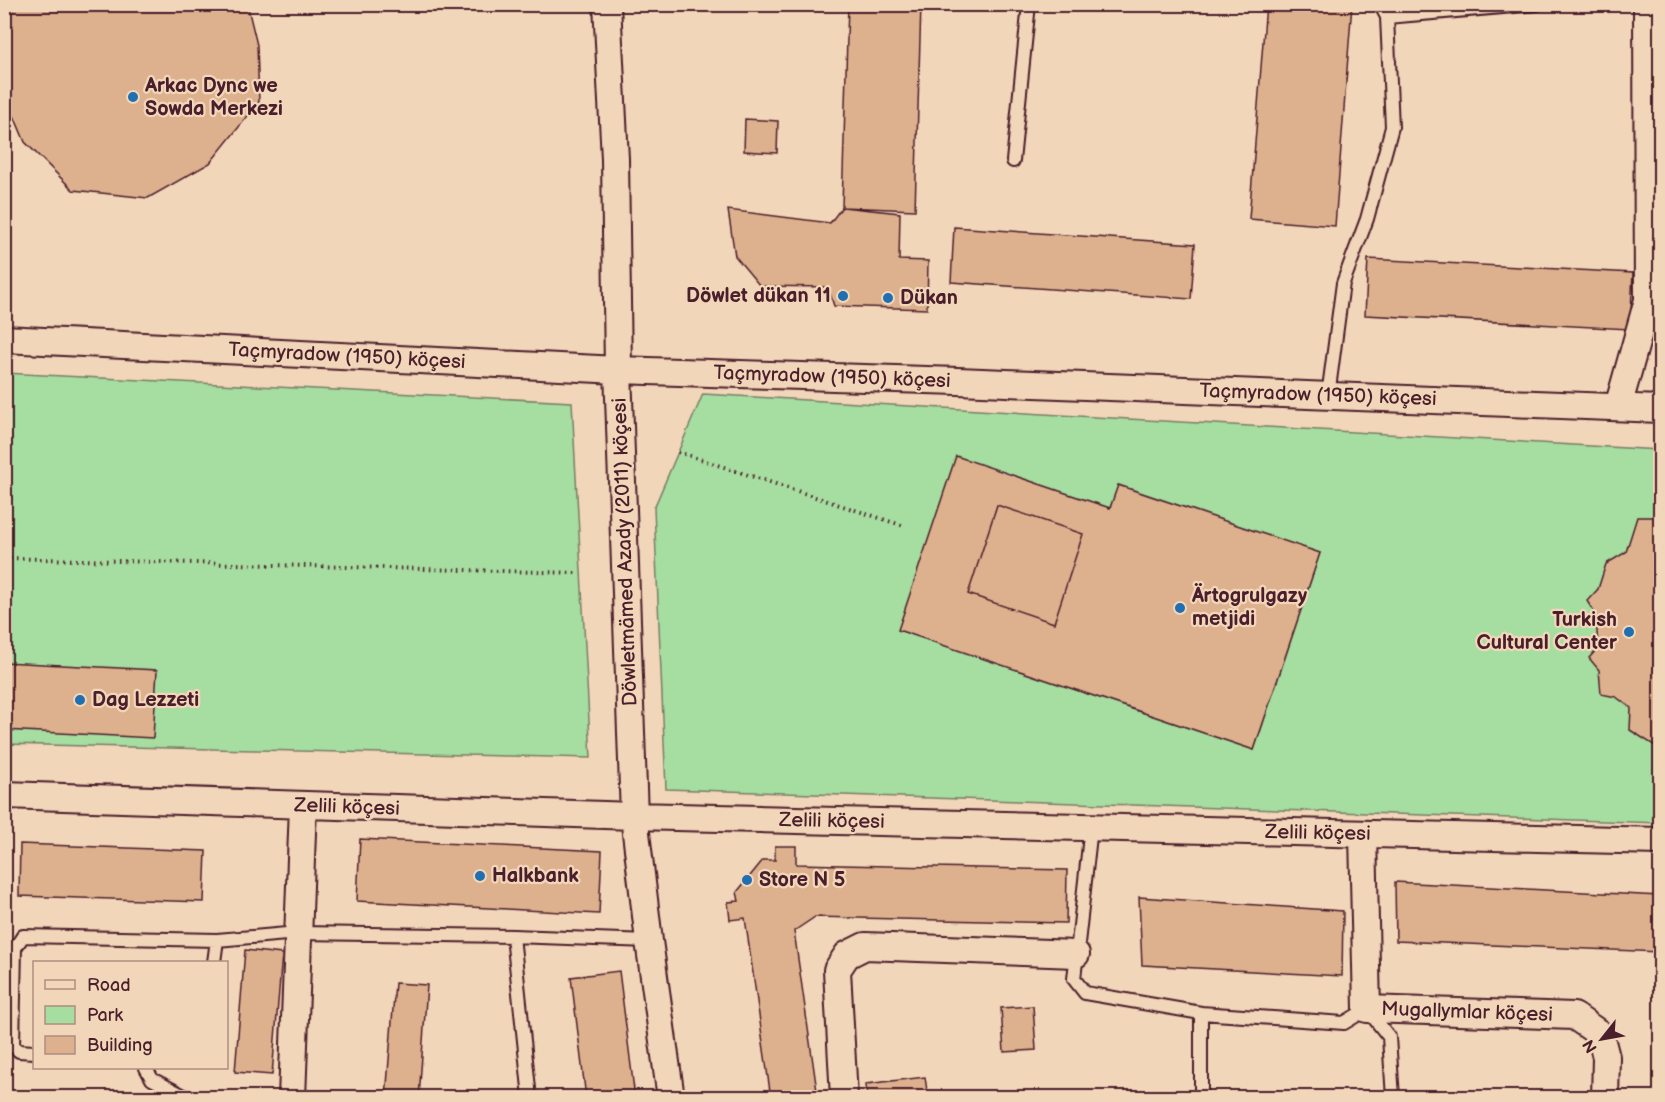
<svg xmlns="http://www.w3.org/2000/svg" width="1665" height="1102" font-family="'Balsamiq Sans',sans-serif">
	<rect width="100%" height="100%" fill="#f2d6b9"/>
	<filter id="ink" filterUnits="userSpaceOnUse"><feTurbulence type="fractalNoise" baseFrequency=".0167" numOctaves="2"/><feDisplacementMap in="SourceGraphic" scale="12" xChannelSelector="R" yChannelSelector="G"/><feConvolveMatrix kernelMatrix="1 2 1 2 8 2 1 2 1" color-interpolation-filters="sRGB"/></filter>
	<g filter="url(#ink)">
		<path fill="#a6dda0" stroke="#787e66" stroke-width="1.5" fill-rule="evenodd" d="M 4,373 L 572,402 L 591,758 L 5,744 Z
			M 703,394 L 1660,450 L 1660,823 L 666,789 L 654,508 ZM 1119,485 L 1320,553 L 1254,750 L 899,630 L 1110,508 Z"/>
		<path fill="#ddb18e" stroke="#4a1f2b" stroke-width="1.5" fill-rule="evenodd" d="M 17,4 L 247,4 L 257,45 L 259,102 L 210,163 L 148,198 L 73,190 L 25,142 L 4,92 L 4,21 Z
			M 848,4 L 921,4 L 915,210 L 842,207 Z
			M 1266,4 L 1352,4 L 1335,226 L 1249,219 Z
			M 745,119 L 778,121 L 777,153 L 744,151 Z
			M 842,207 L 900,213 L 899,260 L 928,261 L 927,309 L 834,306 L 828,287 L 760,286 L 735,256 L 728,210 L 830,223 Z
			M 954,227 L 1195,244 L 1191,299 L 951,282 Z
			M 1368,259 L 1633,273 L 1630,329 L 1365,315 Z
			M 956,456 L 1110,508 L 1118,485 L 1320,553 L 1254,750 L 898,630 ZM 997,505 L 1083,534 L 1054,623 L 968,594 Z
			M 997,505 L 1083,534 L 1054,623 L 968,594 Z
			M 1637,517 L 1660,517 L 1660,749 L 1630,730 L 1631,708 L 1616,697 L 1601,694 L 1599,670 L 1589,658 L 1598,648 L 1596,615 L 1587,601 L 1598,589 L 1606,564 L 1626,552 Z
			M 4,662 L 157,670 L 153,738 L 4,730 Z
			M 360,839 L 602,851 L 599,914 L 357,901 Z
			M 20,844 L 206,851 L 204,902 L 19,896 Z
			M 775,846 L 796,846 L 796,864 L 1067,870 L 1066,923 L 815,917 L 794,931 L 818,1098 L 771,1098 L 745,918 L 730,920 L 728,902 L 739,901 L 737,892 L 763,860 L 775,860 Z
			M 1395,882 L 1660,896 L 1660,952 L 1396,941 Z
			M 1139,897 L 1343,911 L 1342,976 L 1142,965 Z
			M 245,950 L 282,954 L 272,1075 L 235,1072 Z
			M 619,971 L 635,1098 L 586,1098 L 571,977 Z
			M 395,983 L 427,985 L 419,1098 L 386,1098 Z
			M 1033,1006 L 1036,1050 L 1004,1052 L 1001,1008 Z
			M 925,1077 L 928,1098 L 867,1098 L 866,1084 Z
			M 4,1091 L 132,1098 L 4,1098 Z"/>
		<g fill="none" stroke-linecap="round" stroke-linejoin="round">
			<defs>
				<path id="service" d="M 1387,17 L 1537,4
					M 1013,161 L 1029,4
					M 1328,396 L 1343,283 L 1367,219 L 1392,127 L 1387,17 L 1380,4
					M 1091,827 L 1074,979 L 1085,993 L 1201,1013
					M 513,936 L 530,1098
					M 214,962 L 217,940 L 298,933 L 513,936 L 649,941
					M 34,1052 L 19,1051 L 13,1046 L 15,948 L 23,936 L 217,940
					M 146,1068 L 152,1079 L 188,1098
					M 1201,1098 L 1201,1013 L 1344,1023 L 1367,1009 L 1389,1037 L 1393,1098"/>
				<path id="minor" d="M 607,4 L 615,159 L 618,370 L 634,816 L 649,941 L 671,1098
					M 4,339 L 618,370 L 958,381 L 1660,409
					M 1618,407 L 1648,300 L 1647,4
					M 4,795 L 634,816 L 1660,841
					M 1363,834 L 1367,1009 L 1574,1016 L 1600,1034 L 1606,1057 L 1605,1098
					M 292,1098 L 303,806
					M 844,1098 L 837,970 L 847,955 L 865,946 L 1076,954"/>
			</defs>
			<use href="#service" stroke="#4a1f2b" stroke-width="16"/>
			<use href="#minor" stroke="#4a1f2b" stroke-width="30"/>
			<path stroke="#4a1f2b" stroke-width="4" stroke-dasharray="1.5 4.5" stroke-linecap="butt" d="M 678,452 L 904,526
				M 4,558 L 578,573"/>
			<use href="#service" stroke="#f2d6b9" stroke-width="12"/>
			<use href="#minor" stroke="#f2d6b9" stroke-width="26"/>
		</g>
	</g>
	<g fill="#1f6fb2" stroke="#f2d6b9" stroke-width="2">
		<circle cx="133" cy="97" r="6"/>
		<circle cx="843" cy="296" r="6"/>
		<circle cx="888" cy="298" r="6"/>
		<circle cx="1180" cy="608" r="6"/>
		<circle cx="1629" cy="632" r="6"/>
		<circle cx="80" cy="700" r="6"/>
		<circle cx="480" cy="876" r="6"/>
		<circle cx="747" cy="880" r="6"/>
	</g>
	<g text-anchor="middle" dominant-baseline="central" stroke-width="4.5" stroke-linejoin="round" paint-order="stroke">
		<g font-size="20" font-weight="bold" fill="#4a1f2b" stroke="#f2d6b9" text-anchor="start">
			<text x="145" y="86">Arkac Dync we<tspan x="145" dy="23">Sowda Merkezi</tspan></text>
			<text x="831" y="296" text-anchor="end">Döwlet dükan 11</text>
			<text x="900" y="298">Dükan</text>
			<text x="1192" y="596">Ärtogrulgazy<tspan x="1192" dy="23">metjidi</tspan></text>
			<text x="1617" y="620" text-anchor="end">Turkish<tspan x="1617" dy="23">Cultural Center</tspan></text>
			<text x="92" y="700">Dag Lezzeti</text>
			<text x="492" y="876">Halkbank</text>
			<text x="759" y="880">Store N 5</text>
		</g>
		<g font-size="20" fill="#4a1f2b" stroke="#f2d6b9">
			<text transform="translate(347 356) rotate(3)">Taçmyradow (1950) köçesi</text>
			<text transform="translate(832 377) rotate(2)">Taçmyradow (1950) köçesi</text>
			<text transform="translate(1318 395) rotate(2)">Taçmyradow (1950) köçesi</text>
			<text transform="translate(625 552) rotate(-92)">Döwletmämed Azady (2011) köçesi</text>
			<text transform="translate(347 807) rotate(2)">Zelili köçesi</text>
			<text transform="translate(832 821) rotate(1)">Zelili köçesi</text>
			<text transform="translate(1318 833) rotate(1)">Zelili köçesi</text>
			<text transform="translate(1467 1012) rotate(2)">Mugallymlar köçesi</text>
		</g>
	</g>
	<rect width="1665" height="1102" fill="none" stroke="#f2d6b9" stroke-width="24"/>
	<rect x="12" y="12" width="1641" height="1078" fill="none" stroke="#4a1f2b" stroke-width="2" filter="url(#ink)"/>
	<rect x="33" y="961" width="195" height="108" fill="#f2d6b9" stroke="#af8d80" stroke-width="1.5"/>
	<rect x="45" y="980" width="30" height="9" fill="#f2d6b9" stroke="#af8d80" stroke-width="1.5"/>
	<text x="87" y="991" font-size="18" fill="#4a1f2b">Road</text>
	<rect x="45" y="1006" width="30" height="18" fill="#a6dda0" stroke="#af8d80" stroke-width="1.5"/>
	<text x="87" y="1021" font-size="18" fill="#4a1f2b">Park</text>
	<rect x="45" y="1036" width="30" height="18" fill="#ddb18e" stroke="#af8d80" stroke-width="1.5"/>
	<text x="87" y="1051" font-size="18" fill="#4a1f2b">Building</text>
	<g transform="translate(1602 1039) rotate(239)" stroke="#f2d6b9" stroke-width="4.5" paint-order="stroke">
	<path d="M0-4.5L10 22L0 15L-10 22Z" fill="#4a1f2b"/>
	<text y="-9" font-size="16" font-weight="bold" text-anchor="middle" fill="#4a1f2b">N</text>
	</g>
</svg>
